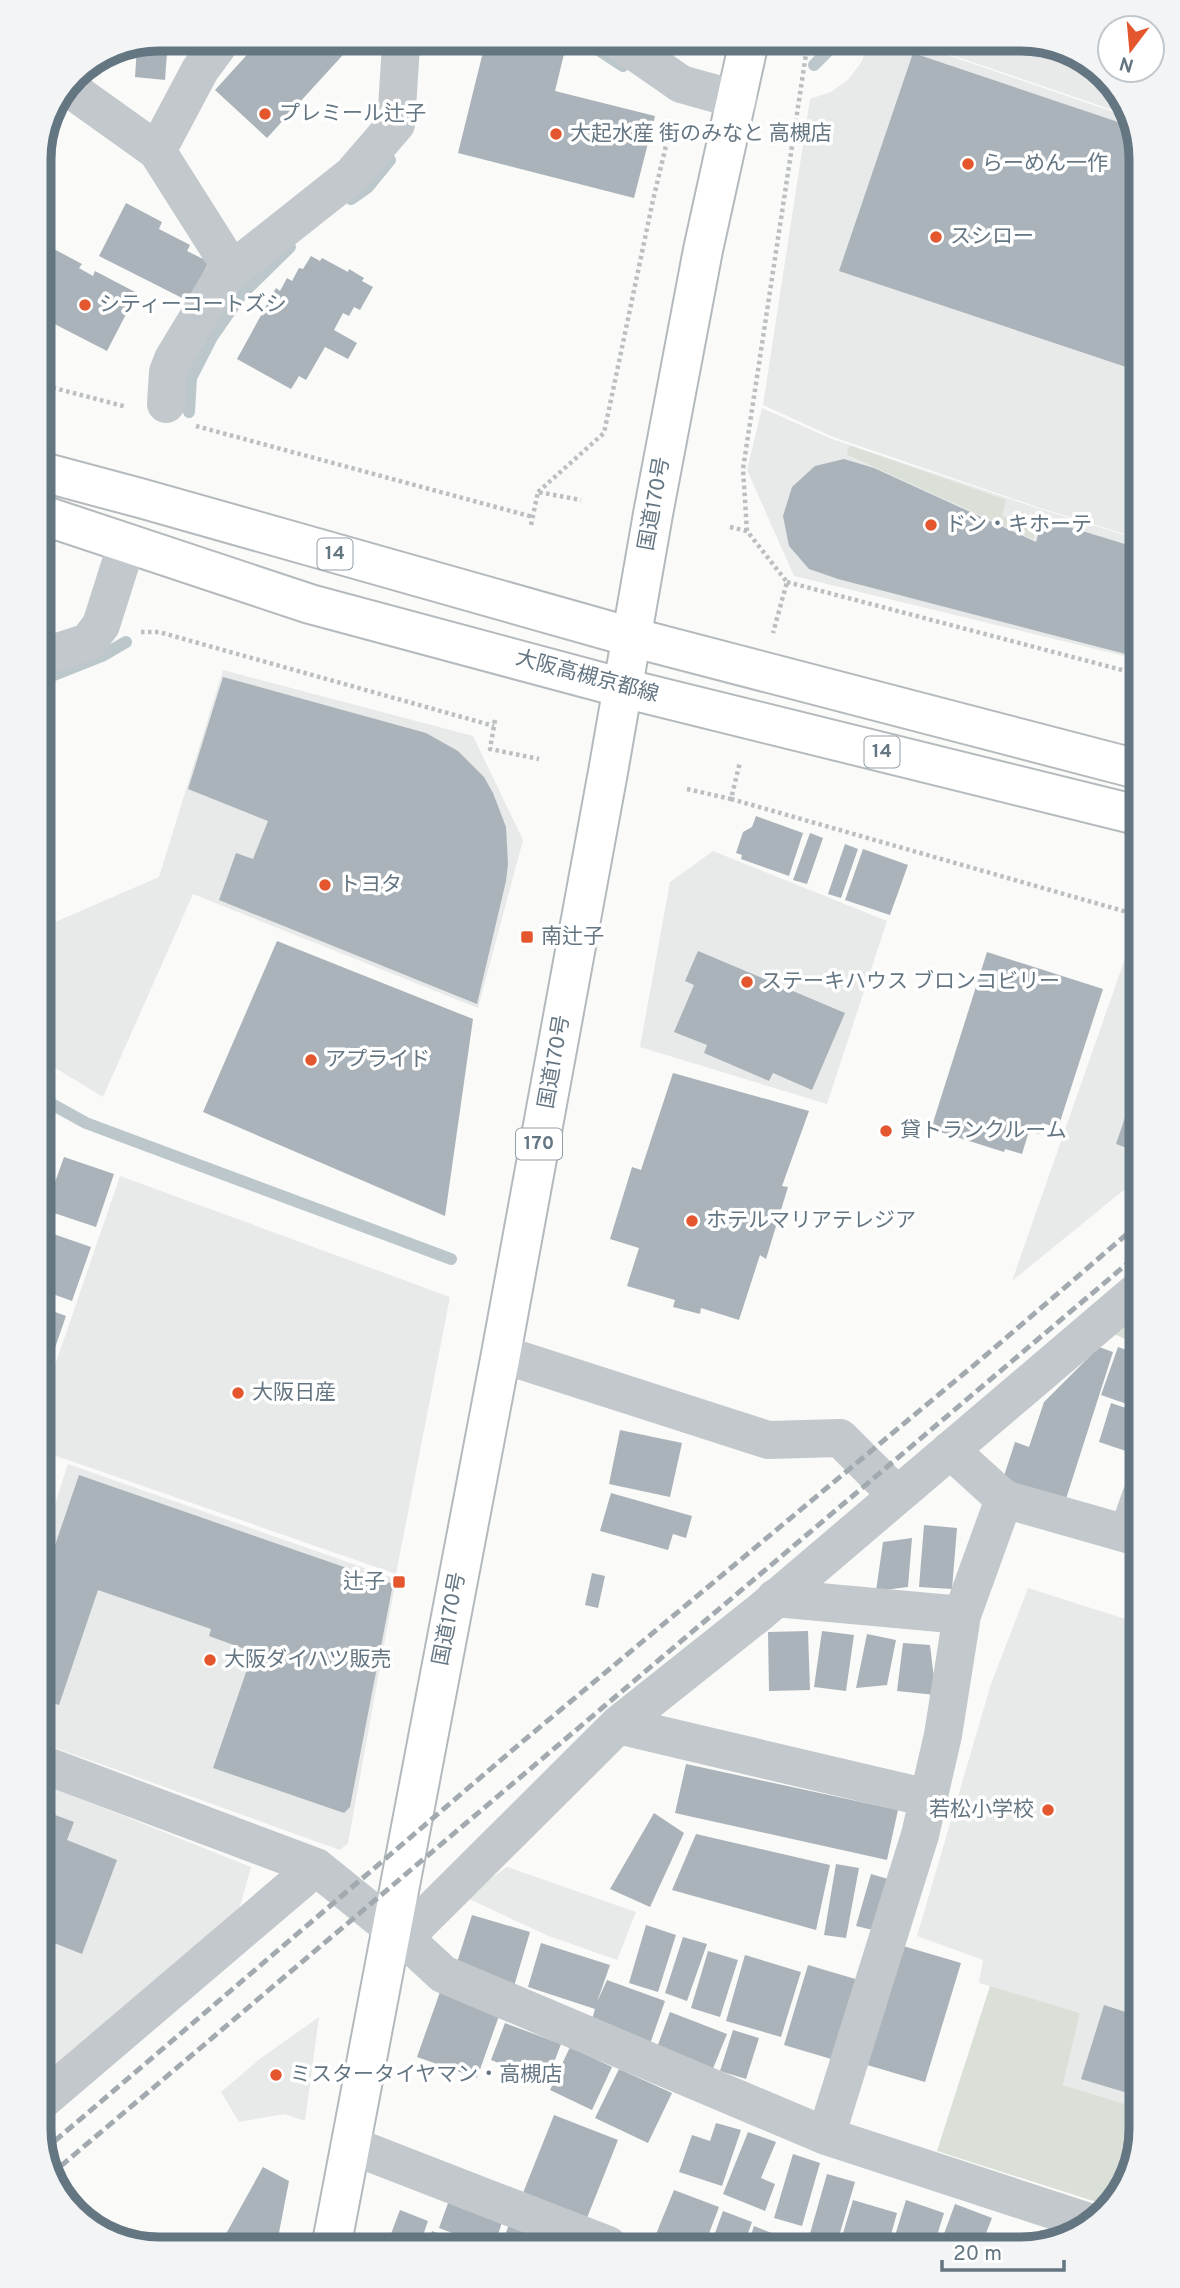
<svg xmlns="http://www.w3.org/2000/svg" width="1180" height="2288" font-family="Overpass,'Noto Sans JP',sans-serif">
	<rect width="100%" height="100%" fill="#fafaf8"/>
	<path fill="#e8e9e9" d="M 1030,39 L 1094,63 L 1132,113 L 1133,117 L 908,40 Z
		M 869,40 L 904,40 L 1134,119 L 1141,159 L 1141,539 L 1040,508 L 833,437 L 763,405 L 810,99 L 831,92 L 849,79 L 862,61 Z
		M 762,408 L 832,439 L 1040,509 L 1141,540 L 1141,660 L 794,576 L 747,470 Z
		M 223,670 L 473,736 L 523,840 L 478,1008 L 193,894 L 103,1097 L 39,1058 L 39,929 L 159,877 Z
		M 713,851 L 887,921 L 827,1104 L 640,1047 L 670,882 Z
		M 1135,930 L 1141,932 L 1141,1176 L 1012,1281 Z
		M 120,1176 L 450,1297 L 396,1574 L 39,1450 L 39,1412 Z
		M 68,1464 L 396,1579 L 348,1843 L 340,1850 L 39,1742 L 39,1554 Z
		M 1028,1588 L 1141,1624 L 1141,2109 L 1063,2085 L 1080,2013 L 979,1983 L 983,1960 L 917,1936 L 991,1684 Z
		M 39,1782 L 251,1867 L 237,1917 L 39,2085 Z
		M 507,1867 L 636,1912 L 617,1960 L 546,1935 L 465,1897 Z
		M 319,2017 L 305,2121 L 284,2114 L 239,2122 L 221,2092 L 261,2058 Z"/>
	<path fill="#dadfd7" d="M 851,446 L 1006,500 L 1002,516 L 1036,528 L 1033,539 L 848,455 L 847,449 Z
		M 1141,1310 L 1141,1346 L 1114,1334 Z
		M 990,1986 L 1080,2013 L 1063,2085 L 1141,2109 L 1141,2130 L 1121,2196 L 1109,2206 L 937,2151 Z"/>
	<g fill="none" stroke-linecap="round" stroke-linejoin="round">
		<path stroke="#bbc7cb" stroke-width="12" d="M 588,43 L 623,66
			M 814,65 L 829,50 L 833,41
			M 351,199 L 368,187 L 390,160
			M 189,412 L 191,378 L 212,337 L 242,294 L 290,247
			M 39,681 L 102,656 L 126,642
			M 39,1097 L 86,1123 L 451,1259"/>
	</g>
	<path fill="#aab3b9" d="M 541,43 L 565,50 L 555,91 L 655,116 L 634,198 L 458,153 L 485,44 Z
		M 352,45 L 267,138 L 215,90 L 255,46 Z
		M 137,47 L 191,47 L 190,55 L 167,53 L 165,80 L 135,77 Z
		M 913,53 L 1136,128 L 1142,159 L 1141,372 L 839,271 Z
		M 1113,88 L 1120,96 L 1127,106 L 1109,100 Z
		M 126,203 L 162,222 L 159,229 L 190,245 L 187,251 L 209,262 L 188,301 L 99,256 Z
		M 39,241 L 82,264 L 79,268 L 93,276 L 95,271 L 137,293 L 107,351 L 39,316 Z
		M 311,256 L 320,261 L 322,258 L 348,272 L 349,269 L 364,278 L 362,281 L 373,287 L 360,310 L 354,307 L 349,316 L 343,313 L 334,330 L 357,343 L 348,359 L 325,347 L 306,380 L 299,376 L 291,389 L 237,359 L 276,288 L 280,291 L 287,278 L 292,281 L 299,268 L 303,269 Z
		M 844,459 L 874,468 L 1036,542 L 1043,519 L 1141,549 L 1141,658 L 838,579 L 809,569 L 789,546 L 783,516 L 792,487 L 815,466 Z
		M 223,677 L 426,733 L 458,751 L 484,777 L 493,793 L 506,827 L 508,864 L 506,881 L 477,1004 L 219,900 L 236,853 L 253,859 L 268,821 L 188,789 Z
		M 756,816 L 803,833 L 789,876 L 741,859 L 742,855 L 736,853 L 743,832 L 752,827 Z
		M 810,833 L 823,838 L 807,884 L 793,880 Z
		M 845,844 L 858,849 L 841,898 L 828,894 Z
		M 863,849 L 908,865 L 890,915 L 845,900 Z
		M 277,941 L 473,1019 L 445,1216 L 203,1112 Z
		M 698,951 L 845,1013 L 812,1090 L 773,1073 L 769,1081 L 704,1053 L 707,1045 L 674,1032 L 694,985 L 685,981 Z
		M 987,952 L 1103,989 L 1058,1128 L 1042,1123 L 1039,1134 L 1029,1131 L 1022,1154 L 1005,1149 L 1004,1152 L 931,1129 Z
		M 1141,1070 L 1141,1153 L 1116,1144 Z
		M 673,1073 L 809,1111 L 782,1186 L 788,1187 L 766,1259 L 760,1255 L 739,1320 L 701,1308 L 700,1314 L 673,1307 L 675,1300 L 627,1286 L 639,1248 L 610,1239 L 632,1167 L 641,1170 Z
		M 64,1157 L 114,1174 L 96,1227 L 45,1210 Z
		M 39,1229 L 91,1247 L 72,1301 L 39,1289 Z
		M 39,1306 L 66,1316 L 47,1371 L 39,1368 Z
		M 1099,1347 L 1113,1352 L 1065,1502 L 1002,1482 L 1015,1442 L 1029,1447 L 1044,1402 Z
		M 1118,1347 L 1141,1355 L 1141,1409 L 1101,1395 Z
		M 1111,1403 L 1141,1413 L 1141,1456 L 1099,1442 Z
		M 620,1430 L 682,1443 L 670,1497 L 609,1484 Z
		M 79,1475 L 393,1584 L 350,1807 L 344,1813 L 213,1768 L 253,1652 L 209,1636 L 211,1629 L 98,1590 L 59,1705 L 39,1699 L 39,1592 Z
		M 611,1493 L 692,1516 L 686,1538 L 673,1534 L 668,1550 L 600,1531 Z
		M 924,1525 L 957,1528 L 952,1589 L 919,1587 Z
		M 912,1538 L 908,1587 L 876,1591 L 883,1542 Z
		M 592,1573 L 605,1576 L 598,1608 L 585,1605 Z
		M 808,1631 L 810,1690 L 769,1691 L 768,1632 Z
		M 822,1631 L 854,1635 L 846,1691 L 814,1687 Z
		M 867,1634 L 896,1640 L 887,1685 L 856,1688 Z
		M 903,1643 L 930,1645 L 936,1695 L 897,1691 Z
		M 686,1764 L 898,1810 L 887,1860 L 675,1813 Z
		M 39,1809 L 74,1822 L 67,1840 L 117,1860 L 82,1954 L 39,1937 Z
		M 654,1813 L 684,1833 L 650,1907 L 610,1889 Z
		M 696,1834 L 830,1865 L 816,1930 L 672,1890 Z
		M 836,1864 L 859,1868 L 846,1938 L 824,1935 Z
		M 871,1874 L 888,1879 L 873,1930 L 856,1926 Z
		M 472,1915 L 530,1932 L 512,1993 L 453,1975 Z
		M 646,1925 L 676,1935 L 658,1992 L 629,1983 Z
		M 683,1937 L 707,1944 L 687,2001 L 665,1993 Z
		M 541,1943 L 610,1965 L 597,2002 L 607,1980 L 665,2001 L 650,2044 L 591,2023 L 595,2009 L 528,1987 Z
		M 893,1943 L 961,1963 L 925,2082 L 857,2062 Z
		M 708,1951 L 738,1960 L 720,2017 L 691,2008 Z
		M 745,1955 L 801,1972 L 781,2037 L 726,2021 Z
		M 808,1965 L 862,1981 L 838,2061 L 784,2045 Z
		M 440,1992 L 500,2013 L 477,2078 L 417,2057 Z
		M 1104,2005 L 1141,2017 L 1141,2097 L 1081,2079 Z
		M 670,2012 L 727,2034 L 712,2071 L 656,2050 Z
		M 505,2023 L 561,2044 L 547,2081 L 491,2060 Z
		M 733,2030 L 759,2038 L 746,2079 L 720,2071 Z
		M 570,2047 L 612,2067 L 592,2110 L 550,2090 Z
		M 619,2069 L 672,2093 L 648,2143 L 595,2118 Z
		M 554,2115 L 618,2140 L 587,2218 L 523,2193 Z
		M 716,2123 L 741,2130 L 722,2186 L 679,2172 L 692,2135 L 710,2141 Z
		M 748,2132 L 776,2142 L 761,2178 L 775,2184 L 765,2211 L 723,2194 Z
		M 793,2154 L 820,2163 L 802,2226 L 774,2218 Z
		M 263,2167 L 289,2181 L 276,2248 L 236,2248 L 222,2241 Z
		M 827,2174 L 855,2182 L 837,2243 L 828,2243 L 809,2237 Z
		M 674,2190 L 719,2207 L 705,2244 L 652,2244 Z
		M 451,2195 L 505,2214 L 494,2246 L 487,2246 L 439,2228 Z
		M 853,2200 L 897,2213 L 889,2242 L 840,2243 Z
		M 906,2200 L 944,2213 L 935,2242 L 893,2242 Z
		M 955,2204 L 992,2218 L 983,2241 L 941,2242 Z
		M 400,2210 L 428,2221 L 419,2247 L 386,2247 Z
		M 723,2211 L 752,2222 L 744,2244 L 711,2244 Z
		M 511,2219 L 563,2245 L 501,2246 Z
		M 754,2226 L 782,2237 L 780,2243 L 748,2244 Z
		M 1040,2230 L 1067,2240 L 1036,2241 Z
		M 432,2231 L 472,2246 L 426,2247 Z
		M 186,2240 L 211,2248 L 211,2249 L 183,2249 Z"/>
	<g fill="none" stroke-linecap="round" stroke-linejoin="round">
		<defs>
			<path id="major" d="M 39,471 L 140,498 L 631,637 L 1141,770
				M 39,514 L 310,604 L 623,688 L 1141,816"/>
			<path id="highway" d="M 331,2248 L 501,1354 L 608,772 L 653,514 L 703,250 L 749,41"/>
		</defs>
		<use href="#major" stroke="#b5babe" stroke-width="42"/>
		<use href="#highway" stroke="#b4b9bd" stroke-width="42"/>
		<path stroke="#bbbfc2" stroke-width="4.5" stroke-dasharray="3.5 3.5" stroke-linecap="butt" d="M 39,384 L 127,407
			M 196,426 L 533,517
			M 538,492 L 604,433 L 653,200 L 672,121
			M 531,525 L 538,492 L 581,500
			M 730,527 L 747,531 L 787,582 L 773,633
			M 747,531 L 743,469 L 808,41
			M 787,582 L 1141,675
			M 141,632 L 159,632 L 494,726
			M 495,720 L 490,749 L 539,759
			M 687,789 L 731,799 L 740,762
			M 731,799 L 1141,916"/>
		<path stroke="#c3c8cc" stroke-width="38" d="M 622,43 L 681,84 L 738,100
			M 217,47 L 200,70 L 157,151 L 233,271
			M 71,80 L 73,91 L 157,151
			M 166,404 L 168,372 L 173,359 L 222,278 L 352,175 L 396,124 L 401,45
			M 39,658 L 88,642 L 101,625 L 127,543
			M 501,1354 L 768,1440 L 840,1438 L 897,1495
			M 950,1450 L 1004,1499
			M 1128,1533 L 1141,1496
			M 775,1598 L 962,1615
			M 618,1725 L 928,1798
			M 39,1763 L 316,1867 L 404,1938 L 443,1974 L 826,2136 L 1089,2222
			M 404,1938 L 618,1725 L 759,1613 L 1141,1288
			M 39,2103 L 316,1867
			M 826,2136 L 920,1835 L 943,1735 L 962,1615 L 1004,1499 L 1141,1538
			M 350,2145 L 608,2245"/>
		<use href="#major" stroke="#fff" stroke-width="38"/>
		<use href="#highway" stroke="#fff" stroke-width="38"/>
		<path stroke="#a2aab0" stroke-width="5" stroke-dasharray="10 5" stroke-linecap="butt" d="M 43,2151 L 522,1742 L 985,1356 L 1141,1222
			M 49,2176 L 1141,1252"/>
	</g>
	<g fill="#e4572e" stroke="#fff" stroke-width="2.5">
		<circle cx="265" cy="114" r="7"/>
		<circle cx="556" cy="134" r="7"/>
		<circle cx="968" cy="164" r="7"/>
		<circle cx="936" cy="237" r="7"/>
		<circle cx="85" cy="305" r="7"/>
		<circle cx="931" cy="525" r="7"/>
		<circle cx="325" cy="885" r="7"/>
		<rect x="520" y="930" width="14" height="14" rx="3.5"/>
		<circle cx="747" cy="982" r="7"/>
		<circle cx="311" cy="1060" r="7"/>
		<circle cx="886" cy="1131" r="7"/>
		<circle cx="692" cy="1221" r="7"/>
		<circle cx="238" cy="1393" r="7"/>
		<rect x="392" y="1575" width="14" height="14" rx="3.5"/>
		<circle cx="210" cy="1660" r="7"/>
		<circle cx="1048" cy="1810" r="7"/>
		<circle cx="276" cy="2075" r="7"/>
	</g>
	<g text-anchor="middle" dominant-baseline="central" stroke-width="7" stroke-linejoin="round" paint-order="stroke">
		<g fill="#fff" stroke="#939fa8" stroke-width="2">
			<rect x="317.5" y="538.5" width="35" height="31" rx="5"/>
			<rect x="864.5" y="736.5" width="35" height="31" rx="5"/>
			<rect x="516" y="1128.5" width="46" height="31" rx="5"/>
		</g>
		<g font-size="19" font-weight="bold" fill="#657683">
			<text x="335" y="554">14</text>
			<text x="882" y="752">14</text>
			<text x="539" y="1144">170</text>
		</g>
		<g font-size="21" fill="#657683" stroke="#fff" text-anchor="start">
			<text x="279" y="114">プレミール辻子</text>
			<text x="570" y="134">大起水産 街のみなと 高槻店</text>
			<text x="982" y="164">らーめん一作</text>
			<text x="950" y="237">スシロー</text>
			<text x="99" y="305">シティーコートズシ</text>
			<text x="945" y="525">ドン・キホーテ</text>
			<text x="339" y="885">トヨタ</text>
			<text x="541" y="937">南辻子</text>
			<text x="761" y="982">ステーキハウス ブロンコビリー</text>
			<text x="325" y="1060">アプライド</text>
			<text x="900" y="1131">貸トランクルーム</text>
			<text x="706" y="1221">ホテルマリアテレジア</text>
			<text x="252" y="1393">大阪日産</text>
			<text x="385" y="1582" text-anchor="end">辻子</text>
			<text x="224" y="1660">大阪ダイハツ販売</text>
			<text x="1034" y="1810" text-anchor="end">若松小学校</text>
			<text x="290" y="2075">ミスタータイヤマン・高槻店</text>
		</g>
		<g font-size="21" fill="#657683" stroke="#fff">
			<text transform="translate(655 504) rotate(-80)">国道170号</text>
			<text transform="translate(587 677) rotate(15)">大阪高槻京都線</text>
			<text transform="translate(555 1062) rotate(-80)">国道170号</text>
			<text transform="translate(450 1619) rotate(-79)">国道170号</text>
		</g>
	</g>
	<path d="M0 0H1180V2288H0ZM159 51H1021A108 108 0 0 1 1129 159V2129A108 108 0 0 1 1021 2237H159A108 108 0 0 1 51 2129V159A108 108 0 0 1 159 51Z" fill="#f3f4f5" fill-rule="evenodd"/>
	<path fill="none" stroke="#657683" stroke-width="9" d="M159 51H1021A108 108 0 0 1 1129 159V2129A108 108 0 0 1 1021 2237H159A108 108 0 0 1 51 2129V159A108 108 0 0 1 159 51Z"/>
	<g transform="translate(1131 49) rotate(196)"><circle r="33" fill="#ffffff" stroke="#c1c8cd" stroke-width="2"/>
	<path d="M0-5L12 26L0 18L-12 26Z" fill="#e4572e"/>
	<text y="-10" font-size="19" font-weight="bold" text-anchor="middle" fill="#657683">N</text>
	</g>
	<path d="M942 2260v10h122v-10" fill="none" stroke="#657683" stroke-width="3.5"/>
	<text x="953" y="2260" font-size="21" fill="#657683" stroke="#ffffff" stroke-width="5" paint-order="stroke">20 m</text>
</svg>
